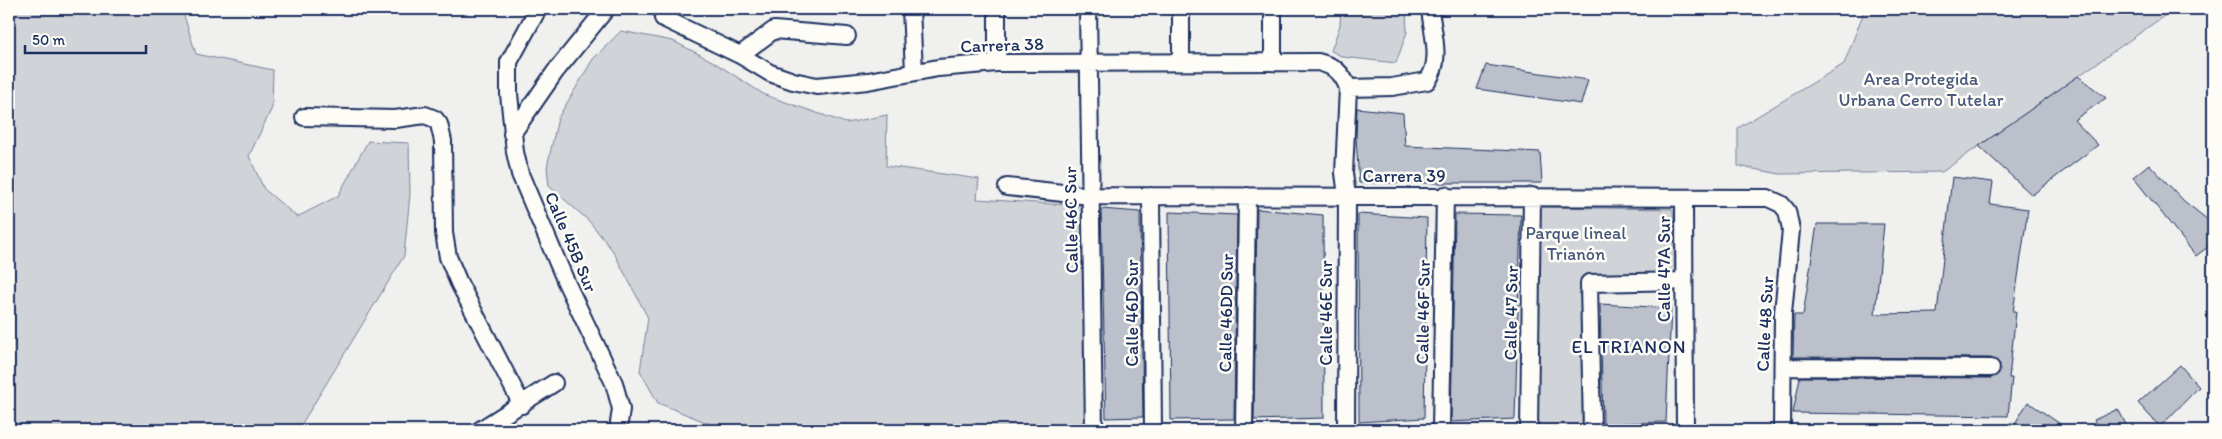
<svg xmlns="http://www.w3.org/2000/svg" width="2222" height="439" font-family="Itim,sans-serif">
	<rect width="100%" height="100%" fill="#f0f0ee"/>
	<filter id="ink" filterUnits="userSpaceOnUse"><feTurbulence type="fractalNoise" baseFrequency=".02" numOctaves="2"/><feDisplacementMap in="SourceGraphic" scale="10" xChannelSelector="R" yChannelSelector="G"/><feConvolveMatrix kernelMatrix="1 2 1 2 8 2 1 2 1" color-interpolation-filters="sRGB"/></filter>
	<g filter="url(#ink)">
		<path fill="#d0d3d8" stroke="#76819b" d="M 9,9 L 182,9 L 196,54 L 273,70 L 272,108 L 249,156 L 264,189 L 297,217 L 338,196 L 368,141 L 409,143 L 410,194 L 404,256 L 298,430 L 9,430 Z
			M 1341,9 L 1406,9 L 1407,32 L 1396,63 L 1343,57 L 1331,51 L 1340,25 Z
			M 1865,9 L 2174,9 L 1942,172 L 1780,174 L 1738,166 L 1738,128 L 1844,64 Z
			M 621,31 L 673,41 L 712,61 L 765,95 L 846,123 L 887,115 L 886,166 L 979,179 L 977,199 L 1083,206 L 1085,417 L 1079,430 L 725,430 L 658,403 L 640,371 L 648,318 L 613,251 L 589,221 L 549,186 L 547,167 L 558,118 L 593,59 Z
			M 1539,207 L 1673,209 L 1675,277 L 1584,279 L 1582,430 L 1537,430 Z"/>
		<path fill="#bbc0ca" stroke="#1b2f5e" d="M 1486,65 L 1588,80 L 1581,104 L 1477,89 Z
			M 2078,76 L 2106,98 L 2074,120 L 2098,145 L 2032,195 L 1979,146 Z
			M 1357,108 L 1403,113 L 1405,146 L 1540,152 L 1542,183 L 1359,183 L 1356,138 Z
			M 2149,164 L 2184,201 L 2213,224 L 2213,243 L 2196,256 L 2133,177 Z
			M 1952,177 L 1993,182 L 1990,204 L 2028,209 L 2013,312 L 2016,312 L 2009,378 L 2012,378 L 2008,416 L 1793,413 L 1800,377 L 1991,378 L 1999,373 L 2000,364 L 1991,358 L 1793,357 L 1794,315 L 1803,315 L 1817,224 L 1884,224 L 1875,314 L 1937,313 Z
			M 1101,209 L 1140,212 L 1143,417 L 1106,418 Z
			M 1257,209 L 1323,215 L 1324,418 L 1254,420 Z
			M 1169,212 L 1237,215 L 1234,419 L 1171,420 Z
			M 1358,214 L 1427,218 L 1424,418 L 1359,422 Z
			M 1455,214 L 1521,215 L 1515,419 L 1451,422 Z
			M 1600,304 L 1671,308 L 1666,422 L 1603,424 Z
			M 2180,365 L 2199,387 L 2160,427 L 2138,403 Z
			M 2028,402 L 2069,430 L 2011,430 Z
			M 2118,409 L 2129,430 L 2099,430 L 2094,420 Z"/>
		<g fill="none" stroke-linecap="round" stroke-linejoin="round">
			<defs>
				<path id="minor" d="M 538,9 L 509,62 L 509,94 L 515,152 L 520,174 L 566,282 L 614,383 L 621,409 L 618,430
					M 911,9 L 914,71
					M 997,9 L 997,63
					M 1088,9 L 1094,430
					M 1181,9 L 1181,62
					M 663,18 L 740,55 L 770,73 L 793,81 L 817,86 L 868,81 L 938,68 L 997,63 L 1318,62 C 1334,66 1342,72 1348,88 L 1344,173 L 1347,196 L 1346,430
					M 740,55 L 774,30 L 847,36
					M 1273,61 L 1273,9
					M 1348,88 L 1392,87 L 1427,81 C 1443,62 1432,31 1430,9
					M 304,117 L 395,119 L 425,115 L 435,119 L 439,124 L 443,141 L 444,233 L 448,257 L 459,283 L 522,405
					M 512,134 L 555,72 L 606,9
					M 1007,187 L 1091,196 L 1768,198 L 1781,204 L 1787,211 L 1791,230 L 1783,313 L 1782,430
					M 1151,196 L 1153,430
					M 1684,198 L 1685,430
					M 1783,367 L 1991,368
					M 480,430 L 554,383
					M 1244,430 L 1247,196
					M 1441,430 L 1445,195
					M 1529,430 L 1532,196
					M 1592,430 L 1589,283 L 1684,281"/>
			</defs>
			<use href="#minor" stroke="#1b2f5e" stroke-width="20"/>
			<use href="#minor" stroke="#fdfcf7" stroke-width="16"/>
		</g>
	</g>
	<g text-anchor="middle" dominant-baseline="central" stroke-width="5" stroke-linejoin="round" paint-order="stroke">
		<g font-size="18" fill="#1b2f5e" stroke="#fdfcf7">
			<text transform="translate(1002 45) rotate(-2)">Carrera 38</text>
			<text x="1404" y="176">Carrera 39</text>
			<text transform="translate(1071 220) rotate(-91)">Calle 46C Sur</text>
			<text transform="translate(571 242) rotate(67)">Calle 45B Sur</text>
			<text transform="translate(1664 269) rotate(-90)">Calle 47A Sur</text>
			<text transform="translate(1423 312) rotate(-89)">Calle 46F Sur</text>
			<text transform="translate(1132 313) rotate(-90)">Calle 46D Sur</text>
			<text transform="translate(1226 313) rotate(-89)">Calle 46DD Sur</text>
			<text transform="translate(1326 313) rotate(-90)">Calle 46E Sur</text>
			<text transform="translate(1511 313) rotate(-89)">Calle 47 Sur</text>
			<text transform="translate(1765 324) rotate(-87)">Calle 48 Sur</text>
		</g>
		<g font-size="18" fill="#48587c" stroke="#fdfcf7">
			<text x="1921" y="79">Area Protegida<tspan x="1921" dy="21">Urbana Cerro Tutelar</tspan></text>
			<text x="1576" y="233">Parque lineal<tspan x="1576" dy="21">Trianón</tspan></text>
		</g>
		<g font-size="19" letter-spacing="1" fill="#1b2f5e" stroke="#fdfcf7">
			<text x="1629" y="346">EL TRIANON</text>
		</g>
	</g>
	<rect width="2222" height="439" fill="none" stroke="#fdfcf7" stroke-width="30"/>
	<rect x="15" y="15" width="2192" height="409" fill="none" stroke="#1b2f5e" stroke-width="2" filter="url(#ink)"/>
	<path d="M25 45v8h121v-8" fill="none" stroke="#1b2f5e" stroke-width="2.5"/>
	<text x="32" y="45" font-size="15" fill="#1b2f5e" stroke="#fdfcf7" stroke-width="4" paint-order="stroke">50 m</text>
</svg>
